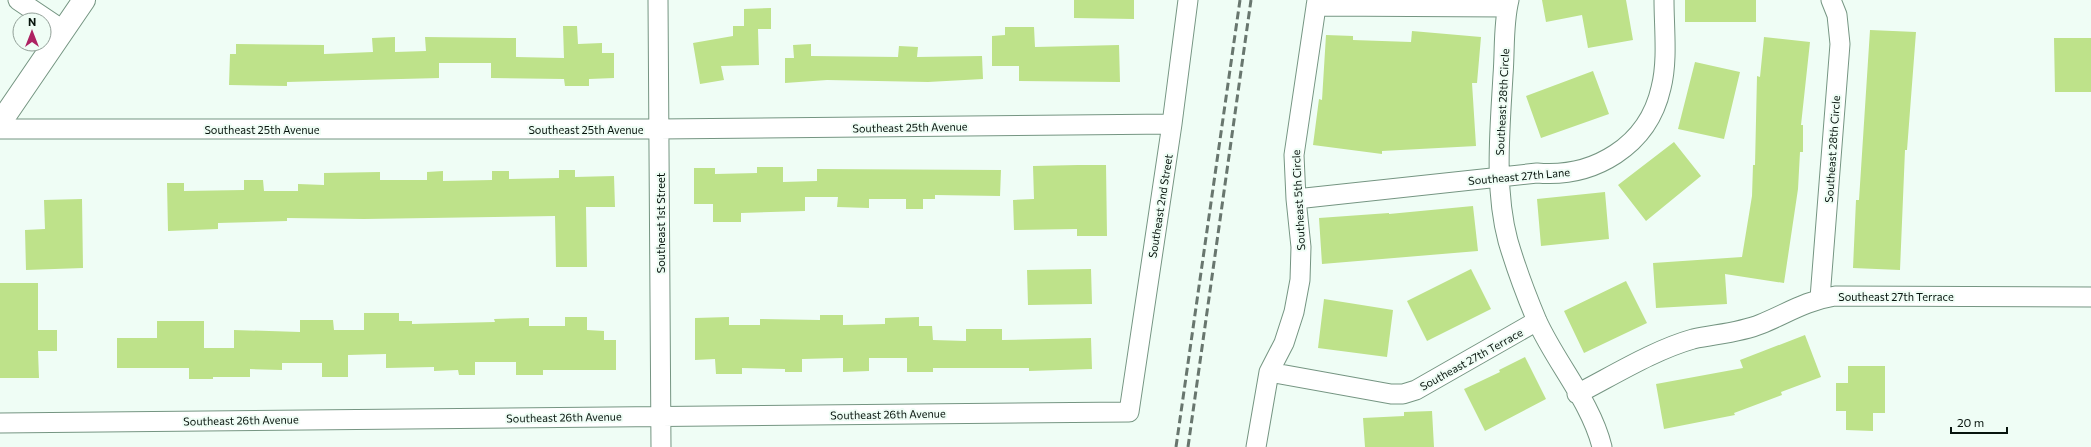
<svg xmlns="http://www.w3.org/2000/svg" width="2091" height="447" font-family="Commissioner,sans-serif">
	<rect width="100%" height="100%" fill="#effdf5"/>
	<path fill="#bee28a" d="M 1074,0 L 1134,0 L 1134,19 L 1074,18 Z
		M 1542,0 L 1626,0 L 1633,40 L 1588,48 L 1582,15 L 1546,22 Z
		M 1685,0 L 1756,0 L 1756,22 L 1685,22 Z
		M 771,8 L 771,29 L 758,29 L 759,65 L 721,66 L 724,80 L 700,84 L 693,43 L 733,36 L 733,26 L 744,26 L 744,9 Z
		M 563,26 L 577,26 L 578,44 L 602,43 L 602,53 L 614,53 L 614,78 L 589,79 L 589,86 L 565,86 L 564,79 L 491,78 L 491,63 L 439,63 L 439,78 L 287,82 L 287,86 L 229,85 L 230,54 L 236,54 L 236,44 L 324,45 L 324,54 L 373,52 L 372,38 L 395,37 L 395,52 L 426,51 L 425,37 L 516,38 L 516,57 L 564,58 Z
		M 1005,27 L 1034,27 L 1035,47 L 1119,45 L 1120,82 L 1019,81 L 1019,66 L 992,66 L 992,36 L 1005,35 Z
		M 1870,30 L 1916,32 L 1907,150 L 1905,150 L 1900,270 L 1853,268 L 1856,200 L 1859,200 Z
		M 1412,31 L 1481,37 L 1477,83 L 1472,83 L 1476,146 L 1382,151 L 1382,154 L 1313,145 L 1319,99 L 1322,100 L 1326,35 L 1353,36 L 1353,40 L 1411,42 Z
		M 1764,37 L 1810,42 L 1801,125 L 1803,125 L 1803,152 L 1800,152 L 1798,189 L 1784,283 L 1725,274 L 1727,304 L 1656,308 L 1653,263 L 1742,257 L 1752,196 L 1753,165 L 1755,165 L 1757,76 L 1760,77 Z
		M 2054,38 L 2091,38 L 2091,92 L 2055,92 Z
		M 811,44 L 811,56 L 898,57 L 899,46 L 918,47 L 917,57 L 982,56 L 983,79 L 928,82 L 827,80 L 785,83 L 785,58 L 794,58 L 793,45 Z
		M 1695,62 L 1740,72 L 1724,139 L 1678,129 Z
		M 1593,71 L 1609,114 L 1541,138 L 1526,96 Z
		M 1674,142 L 1701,176 L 1646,221 L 1618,185 Z
		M 1078,165 L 1106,165 L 1107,236 L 1077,236 L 1077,229 L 1014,230 L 1013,200 L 1034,199 L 1033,166 Z
		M 757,167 L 783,167 L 783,182 L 817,181 L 817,169 L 1001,170 L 1000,196 L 935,195 L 935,199 L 923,199 L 923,209 L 906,209 L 906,199 L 869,199 L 869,208 L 837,207 L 838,197 L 805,197 L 805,211 L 741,213 L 741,222 L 713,222 L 713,204 L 694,204 L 694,168 L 715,168 L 715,174 L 757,173 Z
		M 559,170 L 575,170 L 575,177 L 614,176 L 615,207 L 586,207 L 587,267 L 556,267 L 555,216 L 364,219 L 287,218 L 287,221 L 218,223 L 218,229 L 168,231 L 167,183 L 184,183 L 184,191 L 244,190 L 244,180 L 263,180 L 264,191 L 298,191 L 298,184 L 324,185 L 324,173 L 380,172 L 380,180 L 427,180 L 427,172 L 443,171 L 443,181 L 492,180 L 492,171 L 509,171 L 509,179 L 559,178 Z
		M 1605,192 L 1609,239 L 1541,246 L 1537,199 Z
		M 82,199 L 83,268 L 26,270 L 25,230 L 45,229 L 44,200 Z
		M 1473,206 L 1478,251 L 1322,264 L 1319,218 L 1389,213 L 1389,214 Z
		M 1091,269 L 1092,304 L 1028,305 L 1027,270 Z
		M 1471,269 L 1491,309 L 1427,341 L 1407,301 Z
		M 1626,281 L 1647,323 L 1584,353 L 1564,311 Z
		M 0,283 L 38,283 L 38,330 L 57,330 L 57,351 L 38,351 L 39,378 L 0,378 Z
		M 1324,299 L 1393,310 L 1387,357 L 1318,348 Z
		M 364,313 L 399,313 L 399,321 L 412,321 L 412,324 L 495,322 L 494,319 L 529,318 L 529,326 L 565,326 L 565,317 L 587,317 L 587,330 L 604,331 L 604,340 L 616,340 L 616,370 L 543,370 L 543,375 L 516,375 L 516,362 L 475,362 L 475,375 L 459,375 L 458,370 L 434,371 L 434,367 L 386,368 L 386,354 L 348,355 L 348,377 L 322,377 L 322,363 L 282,363 L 282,370 L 250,369 L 250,377 L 213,377 L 213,379 L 189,379 L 189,368 L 117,368 L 117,338 L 157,338 L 157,321 L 204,321 L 204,348 L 234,348 L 234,330 L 300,332 L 300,320 L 333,320 L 334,330 L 364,330 Z
		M 820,315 L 843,315 L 843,325 L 885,324 L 885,318 L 919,317 L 919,326 L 932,326 L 933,340 L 966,341 L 966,329 L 1002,329 L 1002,340 L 1091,338 L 1092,369 L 1029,371 L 1029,368 L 933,368 L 933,372 L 907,372 L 907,358 L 869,358 L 869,371 L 843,372 L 843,358 L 802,359 L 802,372 L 785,372 L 785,369 L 742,368 L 742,374 L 716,374 L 715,359 L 695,360 L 695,318 L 729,317 L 729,325 L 760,325 L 760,319 L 820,320 Z
		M 1805,335 L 1821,377 L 1781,392 L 1782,395 L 1734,413 L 1735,415 L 1664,429 L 1656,384 L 1743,368 L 1740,360 Z
		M 1525,357 L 1546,399 L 1485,431 L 1464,389 L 1500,372 L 1499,370 Z
		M 1848,366 L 1885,366 L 1885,413 L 1873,413 L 1873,431 L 1846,430 L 1846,411 L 1836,411 L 1836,383 L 1848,383 Z
		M 1432,411 L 1434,447 L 1365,447 L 1363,418 L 1404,416 L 1404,412 Z"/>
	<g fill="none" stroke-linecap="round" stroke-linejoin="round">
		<defs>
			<path id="minor" d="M 18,0 L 64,31
				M 658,0 L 661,447
				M 1509,0 C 1503,24 1505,51 1503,75 C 1500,129 1494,189 1508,241 C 1516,268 1526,295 1537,321 C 1556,363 1591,402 1602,447
				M 1316,6 L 1507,7
				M 0,129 L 659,129 L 1172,124
				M 1296,199 L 1537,173 C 1594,178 1648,146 1661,88 C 1668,61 1664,28 1664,0
				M 1820,298 L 1840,44 L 1837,15 L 1831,0
				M 1269,372 L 1391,394 L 1403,394 L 1416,390 L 1537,321
				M 1577,394 C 1614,375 1654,350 1693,339 C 1716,334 1739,333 1761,324 C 1788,313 1805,301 1835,296 L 2091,297
				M 0,423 L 1129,412 L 1172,124 L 1188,0
				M 1256,447 L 1269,372 L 1284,343 L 1294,312 L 1300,280 L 1301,247 L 1296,199 L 1294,155 L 1317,0"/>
			<path id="tertiary" d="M 0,123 L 84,0"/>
		</defs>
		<use href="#minor" stroke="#759582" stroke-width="21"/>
		<use href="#tertiary" stroke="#759582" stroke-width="24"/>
		<use href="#minor" stroke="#fff" stroke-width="19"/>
		<use href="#tertiary" stroke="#fff" stroke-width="22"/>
		<path stroke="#68766e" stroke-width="3" stroke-dasharray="8 4" stroke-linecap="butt" d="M 1176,447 L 1240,0
			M 1188,447 L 1251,0"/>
	</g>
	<g text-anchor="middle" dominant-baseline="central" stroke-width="4" stroke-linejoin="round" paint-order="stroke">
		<g font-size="11" fill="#07140d" stroke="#effdf5">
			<text transform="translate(1502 102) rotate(-87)">Southeast 28th Circle</text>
			<text transform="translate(910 127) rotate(-1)">Southeast 25th Avenue</text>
			<text x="262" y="129">Southeast 25th Avenue</text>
			<text x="586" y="129">Southeast 25th Avenue</text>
			<text transform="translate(1832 149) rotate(-86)">Southeast 28th Circle</text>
			<text transform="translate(1519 176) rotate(-5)">Southeast 27th Lane</text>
			<text transform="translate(1298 200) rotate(-93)">Southeast 5th Circle</text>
			<text transform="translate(1160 206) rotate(-81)">Southeast 2nd Street</text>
			<text transform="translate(660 223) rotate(-90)">Southeast 1st Street</text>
			<text x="1896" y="296">Southeast 27th Terrace</text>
			<text transform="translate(1471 359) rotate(-29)">Southeast 27th Terrace</text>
			<text transform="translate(888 414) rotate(-1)">Southeast 26th Avenue</text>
			<text transform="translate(564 417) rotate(-1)">Southeast 26th Avenue</text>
			<text transform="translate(241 420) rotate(-1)">Southeast 26th Avenue</text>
		</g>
	</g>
	<g transform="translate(32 32)"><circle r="19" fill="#effdf5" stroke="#92a098"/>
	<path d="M0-3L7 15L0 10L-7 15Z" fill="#ad2262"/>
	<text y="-6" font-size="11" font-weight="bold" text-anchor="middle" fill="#07140d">N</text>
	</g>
	<path d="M1951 427v6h56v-6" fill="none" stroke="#07140d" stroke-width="2"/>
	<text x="1957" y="427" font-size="12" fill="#07140d" stroke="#effdf5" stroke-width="3" paint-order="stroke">20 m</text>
</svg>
